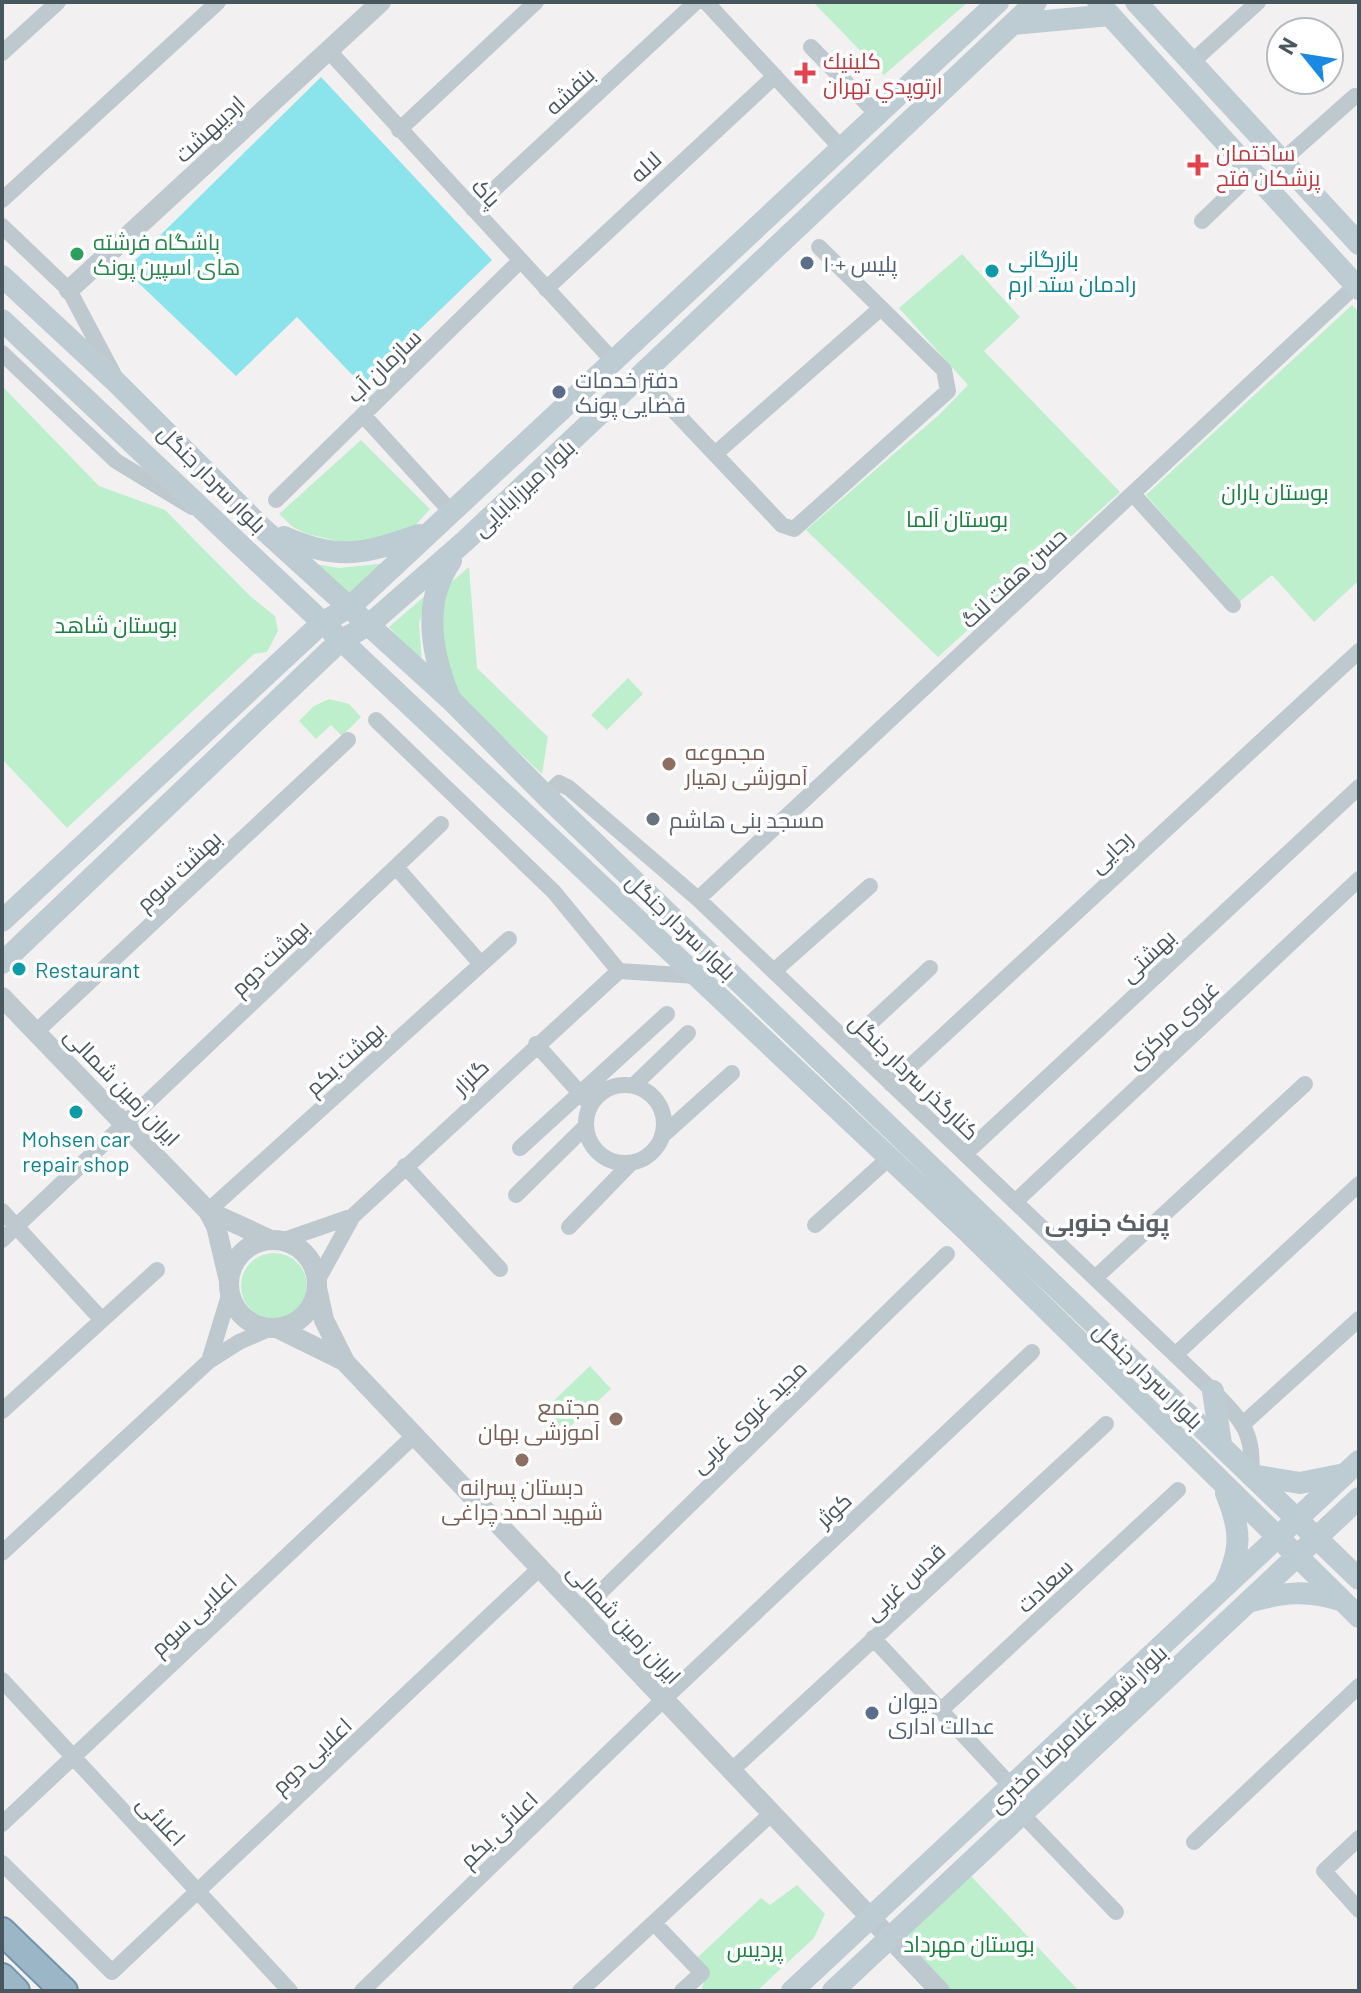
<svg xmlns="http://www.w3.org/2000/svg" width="1361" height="1993" font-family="Barlow,Cairo,sans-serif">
	<rect width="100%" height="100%" fill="#f2f0f0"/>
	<path fill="#beefcc" d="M 813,2 L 968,2 L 884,75 Z
		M 962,254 L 1020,317 L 984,351 L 1120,492 L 938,657 L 806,530 L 940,414 L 968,385 L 899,308 Z
		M 1352,305 L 1359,312 L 1359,585 L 1356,583 L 1314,622 L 1272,575 L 1239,602 L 1146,495 Z
		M 2,386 L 99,486 L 165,510 L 250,596 L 275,616 L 278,631 L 267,652 L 254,654 L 67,828 L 2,759 Z
		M 361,440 L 430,509 L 414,527 L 393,535 L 346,543 L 307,534 L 293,527 L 279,514 Z
		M 387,563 L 353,598 L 316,564 L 339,568 Z
		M 469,567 L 477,668 L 548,737 L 542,774 L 457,694 L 448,671 L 441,624 L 449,584 Z
		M 427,594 L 419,624 L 422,663 L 389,627 Z
		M 628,678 L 643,694 L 607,730 L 591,715 Z
		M 329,699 L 349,704 L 361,717 L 342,736 L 331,725 L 316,739 L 299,721 L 314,706 Z
		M241 1286a33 33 0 1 1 66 0a33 33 0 1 1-66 0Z
		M 590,1366 L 611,1389 L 565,1431 L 545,1409 Z
		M 971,1876 L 1079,1991 L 950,1991 L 909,1947 L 909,1935 Z
		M 797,1885 L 825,1914 L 814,1938 L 757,1991 L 701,1991 L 708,1970 L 698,1957 L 761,1898 L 770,1905 Z"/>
	<path fill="#8be4ec" d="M 321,77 L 492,260 L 362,385 L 297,317 L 236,376 L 125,270 Z"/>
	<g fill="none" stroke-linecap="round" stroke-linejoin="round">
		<defs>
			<path id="trunk" d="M 2,1931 L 64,1991
				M 2,1977 L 16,1991"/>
		</defs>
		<use href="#trunk" stroke="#7394aa" stroke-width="30"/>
		<path stroke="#bec9cf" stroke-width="16" d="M 706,2 L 843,150
			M 811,47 L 879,116
			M 328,50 L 615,363
			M 2,53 L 58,2
			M 1192,62 L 1258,2
			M 399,130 L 536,2
			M 1283,160 L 1355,96
			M 2,200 L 218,2
			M 473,209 L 696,2
			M 1202,221 L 1251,174
			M 2,226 L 69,290 L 114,375
			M 546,289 L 775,76
			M 2,353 L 116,461 L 192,507
			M 641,376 L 782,525 L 794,529 L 948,391 L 944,370 L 819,247
			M 363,415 L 445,505
			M 715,454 L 881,308
			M 1134,495 L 1233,605
			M 276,500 L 520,261
			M 376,720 L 554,892 L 619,971 L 696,976
			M 546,796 L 559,783 L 569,788 L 698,899 L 1213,1391 C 1241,1420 1255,1432 1251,1475
			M 396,867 L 481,964
			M 698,899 L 1356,285
			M 774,971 L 870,886
			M 37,1031 L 348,740
			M 849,1043 L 930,968
			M 536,1044 L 587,1101
			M 891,1084 L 1359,651
			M586 1124a39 39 0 1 1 78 0a39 39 0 1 1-78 0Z
			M 633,1086 L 688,1033
			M 662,1136 L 732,1073
			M 520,1148 L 667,1014
			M 965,1154 L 1359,787
			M 405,1166 L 500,1269
			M 516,1195 L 586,1126
			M 1015,1202 L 1359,879
			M 2,1211 L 102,1320
			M 208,1211 L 509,939
			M 815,1225 L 889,1158
			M 569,1227 L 631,1163
			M 2,1240 L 441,824
			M 281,1241 L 353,1216
			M 1095,1278 L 1305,1084
			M 316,1283 L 353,1216 L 619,971
			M 1175,1355 L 1359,1184
			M 209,1361 L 230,1292
			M 2,1411 L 157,1270
			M 1244,1423 L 1359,1319
			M 2,1553 L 209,1361 L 239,1342 L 271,1328
			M 581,1611 L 947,1254
			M 873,1638 L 1013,1788
			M 2,1680 L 290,1991
			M 940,1711 L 1178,1490
			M 732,1770 L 1106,1424
			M 1022,1814 L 1116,1912
			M 2,1824 L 415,1435
			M 1359,1838 L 1324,1871 L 1359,1910
			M 1194,1842 L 1359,1686
			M 2,1863 L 112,1972 L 540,1568
			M 654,1923 L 702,1973 L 682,1991
			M 362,1991 L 664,1699 L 1032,1352
			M 580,1991 L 772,1813"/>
		<path stroke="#bec9cf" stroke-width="20" d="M 69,290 L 381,2
			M 2,997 L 208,1211 L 216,1226 L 229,1281
			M 208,1211 L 271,1240
			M229 1284a44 44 0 1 1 88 0a44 44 0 1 1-88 0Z
			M 317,1288 L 324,1320 L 345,1362 L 940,1991
			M 277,1328 L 344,1361"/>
		<path stroke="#bdcbd3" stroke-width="22" d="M 1098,2 L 1359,289
			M 1136,2 L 1359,244
			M 1013,24 L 1110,15
			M 2,276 L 118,384 L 262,528 L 451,700 L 546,796 L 1359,1579
			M 2,320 L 969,1233 L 1359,1617
			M 284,537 C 338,561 365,554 419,535
			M 449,696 C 431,652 422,602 451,561
			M 2,921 L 322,623 L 351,606 L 998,2
			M 2,963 L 340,641 L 370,624 L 465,541 L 1036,2
			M 1213,1391 L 1221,1444
			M 1251,1475 L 1300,1483 L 1345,1474
			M 1225,1585 C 1242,1548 1241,1530 1226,1493
			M 1252,1601 C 1284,1592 1308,1590 1340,1600
			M 792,1991 L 1359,1461
			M 833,1991 L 1359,1498"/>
		<use href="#trunk" stroke="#9bb6c6" stroke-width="26"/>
	</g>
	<g fill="#e0444e" stroke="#fff" stroke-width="3">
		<path d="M801 61h8v8h8v8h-8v8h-8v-8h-8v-8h8z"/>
		<path d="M1194 153h8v8h8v8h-8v8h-8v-8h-8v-8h8z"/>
	</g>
	<circle fill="#2e9e5b" stroke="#fff" stroke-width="3" cx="77" cy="254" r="8"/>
	<g fill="#5c6f8a" stroke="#fff" stroke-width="3">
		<circle cx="807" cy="263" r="8"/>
		<circle cx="559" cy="392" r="8"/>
		<circle cx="872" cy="1713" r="8"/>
	</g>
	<g fill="#0f9aa8" stroke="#fff" stroke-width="3">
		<circle cx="992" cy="271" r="8"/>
		<circle cx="19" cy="969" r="8"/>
		<circle cx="76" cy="1112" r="8"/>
	</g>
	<g fill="#8d6e63" stroke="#fff" stroke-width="3">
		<circle cx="669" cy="764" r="8"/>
		<circle cx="616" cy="1419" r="8"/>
		<circle cx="522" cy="1460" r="8"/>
	</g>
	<circle fill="#6b7280" stroke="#fff" stroke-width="3" cx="653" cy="819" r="8"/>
	<g text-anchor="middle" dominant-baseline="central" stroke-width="7" stroke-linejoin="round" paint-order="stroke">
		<g font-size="22" fill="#be3a42" stroke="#fff" text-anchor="start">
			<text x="823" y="60">كلينيك<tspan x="823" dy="25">ارتوپدي تهران</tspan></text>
			<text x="1216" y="152">ساختمان<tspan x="1216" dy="25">پزشکان فتح</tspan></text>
		</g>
		<g font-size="22" fill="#48565d" stroke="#fff">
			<text transform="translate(569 90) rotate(-43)">بنفشه</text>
			<text transform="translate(209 128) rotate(-43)">اردیبهشت</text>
			<text transform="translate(645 166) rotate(-43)">لاله</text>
			<text transform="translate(487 192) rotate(47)">پاک</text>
			<text transform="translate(383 365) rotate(-44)">سازمان آب</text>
			<text transform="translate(213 478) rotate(45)">بلوار سردار جنگل</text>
			<text transform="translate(523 487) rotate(-43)">بلوار میرزابابایی</text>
			<text transform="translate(1013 577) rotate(-43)">حسن هفت لنگ</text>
			<text transform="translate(1110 851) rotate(-43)">رجایی</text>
			<text transform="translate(178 870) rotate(-43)">بهشت سوم</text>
			<text transform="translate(682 926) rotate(44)">بلوار سردار جنگل</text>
			<text transform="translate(1147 955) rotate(-43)">بهشتی</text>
			<text transform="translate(269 957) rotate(-44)">بهشت دوم</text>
			<text transform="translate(1172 1024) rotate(-43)">غروی مرکزی</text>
			<text transform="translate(344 1058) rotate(-42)">بهشت یکم</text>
			<text transform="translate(470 1076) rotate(-43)">گلزار</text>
			<text transform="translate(915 1076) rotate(44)">کنارگذر سردار جنگل</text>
			<text transform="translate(123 1086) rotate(46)">ایران زمین شمالی</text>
			<text transform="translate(1149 1375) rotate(44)">بلوار سردار جنگل</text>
			<text transform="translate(748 1416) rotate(-44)">مجید غروی غربی</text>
			<text transform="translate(833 1509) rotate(-43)">کوثر</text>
			<text transform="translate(904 1581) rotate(-43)">قدس غربی</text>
			<text transform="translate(1044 1585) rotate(-43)">سعادت</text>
			<text transform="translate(193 1614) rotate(-43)">اعلایی سوم</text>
			<text transform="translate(625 1623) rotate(47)">ایران زمین شمالی</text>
			<text transform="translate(1077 1728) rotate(-43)">بلوار شهید غلامرضا مخبری</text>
			<text transform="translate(311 1755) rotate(-43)">اعلایی دوم</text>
			<text transform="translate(162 1820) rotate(47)">اعلائی</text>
			<text transform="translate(498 1829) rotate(-44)">اعلائی یکم</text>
		</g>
		<g font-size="22" fill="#27864d" stroke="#fff" text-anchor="start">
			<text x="93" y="241">باشگاه فرشته<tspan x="93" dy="25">های اسپین پونک</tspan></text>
		</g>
		<g font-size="22" fill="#0d838f" stroke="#fff" text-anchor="start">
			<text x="1008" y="258">بازرگانی<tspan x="1008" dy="25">رادمان ستد ارم</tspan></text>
			<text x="35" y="969">Restaurant</text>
			<text x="76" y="1138" text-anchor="middle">Mohsen car<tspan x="76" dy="25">repair shop</tspan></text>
		</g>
		<g font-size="22" fill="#4e5e75" stroke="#fff" text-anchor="start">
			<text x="823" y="263">پلیس +۱۰</text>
			<text x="575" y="379">دفتر خدمات<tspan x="575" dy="25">قضایی پونک</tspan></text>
			<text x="888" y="1700">دیوان<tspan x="888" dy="25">عدالت اداری</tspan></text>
		</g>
		<g font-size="22" fill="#17803f" stroke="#fff">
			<text x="1275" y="491">بوستان باران</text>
			<text x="957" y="518">بوستان آلما</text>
			<text x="116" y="624">بوستان شاهد</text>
			<text x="969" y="1943">بوستان مهرداد</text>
			<text x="755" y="1948">پردیس</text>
		</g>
		<g font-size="22" fill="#785e54" stroke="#fff" text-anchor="start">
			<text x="685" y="751">مجموعه<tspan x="685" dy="25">آموزشی رهیار</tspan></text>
			<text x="600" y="1406" text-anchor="end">مجتمع<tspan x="600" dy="25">آموزشی بهان</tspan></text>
			<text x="522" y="1486" text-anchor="middle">دبستان پسرانه<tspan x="522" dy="25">شهید احمد چراغی</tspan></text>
		</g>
		<g font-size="22" fill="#5b616d" stroke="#fff" text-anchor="start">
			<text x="669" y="819">مسجد بنی هاشم</text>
		</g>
		<g font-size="24" font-weight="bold" fill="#5c6165" stroke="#fff">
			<text x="1107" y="1221">پونک جنوبی</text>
		</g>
	</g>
	<rect width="1361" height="1993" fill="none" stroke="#48565d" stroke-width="8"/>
	<g transform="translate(1305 56) rotate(300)"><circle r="38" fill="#ffffff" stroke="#b6bbbe" stroke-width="2"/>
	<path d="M0-6L14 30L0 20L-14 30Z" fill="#1989e3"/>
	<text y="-12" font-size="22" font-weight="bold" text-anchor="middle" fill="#48565d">N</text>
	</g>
</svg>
